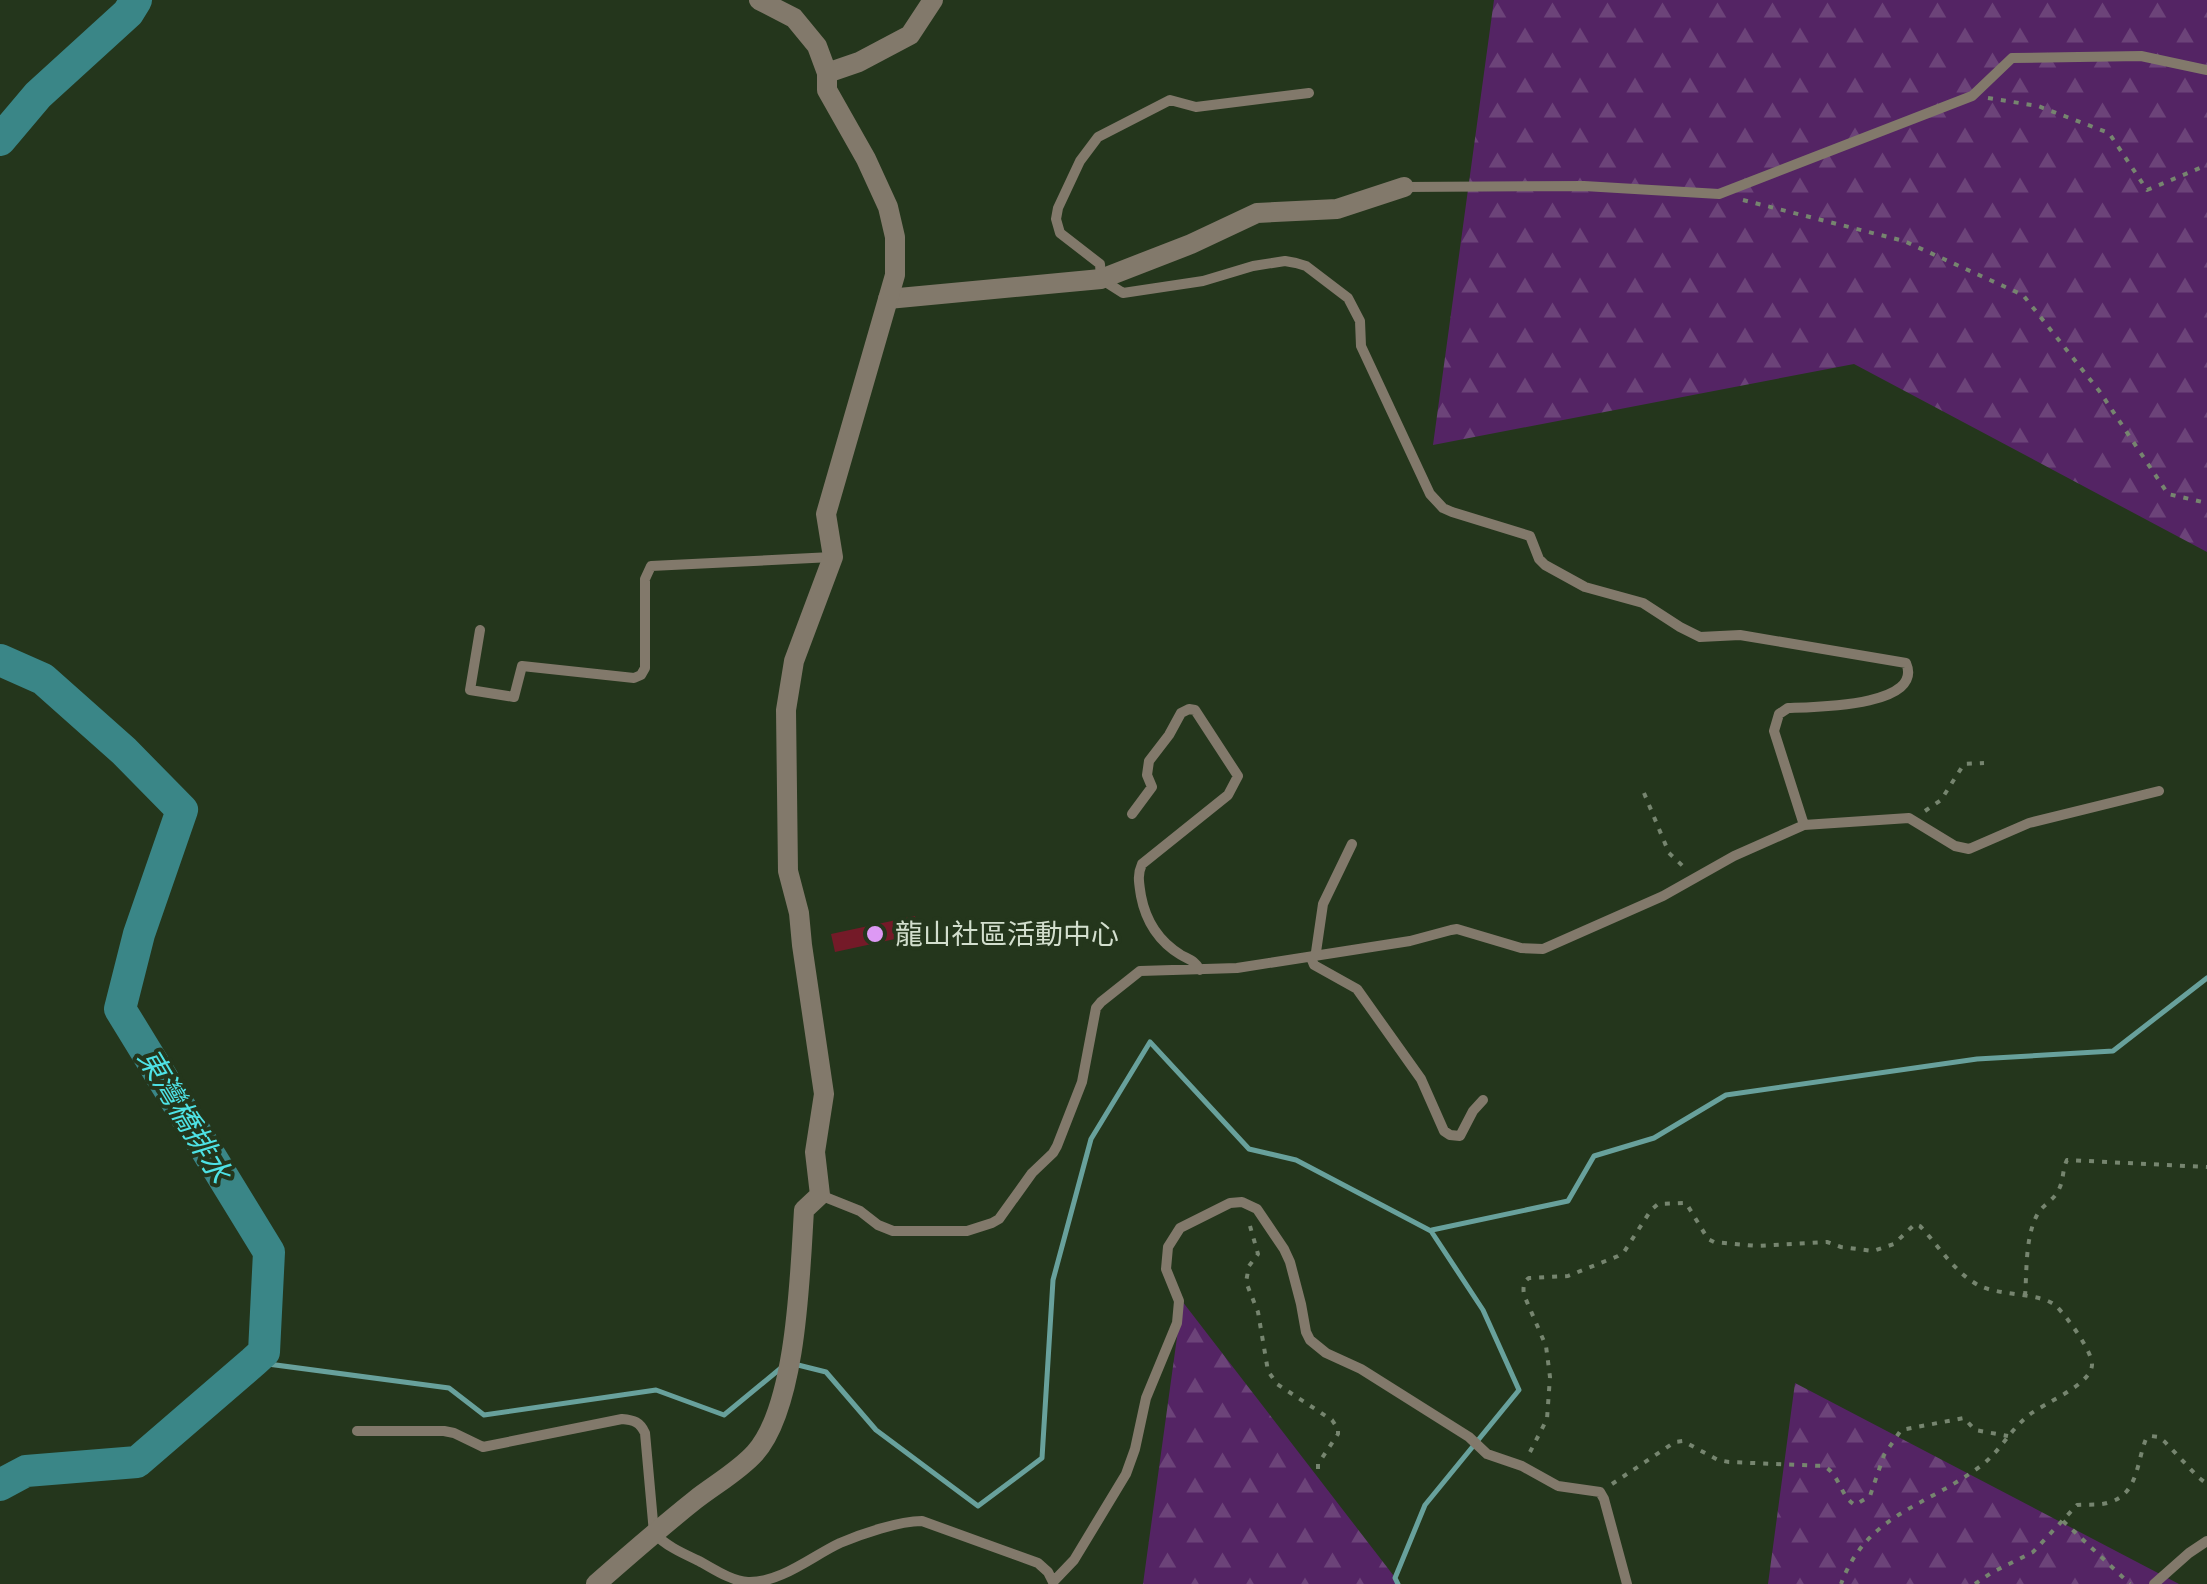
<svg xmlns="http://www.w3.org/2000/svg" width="2207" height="1584" font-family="Merriweather,'Noto Sans TC',serif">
	<defs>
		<pattern id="forest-firs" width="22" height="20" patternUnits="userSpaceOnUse" patternTransform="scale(2.5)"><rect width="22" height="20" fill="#542464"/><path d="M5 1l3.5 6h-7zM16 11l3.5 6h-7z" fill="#6c4379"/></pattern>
	</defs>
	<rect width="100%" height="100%" fill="#24361c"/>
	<path fill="url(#forest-firs)" d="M 1494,0 L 2207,0 L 2207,552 L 1854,364 L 1433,445 Z
		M 1182,1301 L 1400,1584 L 1143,1584 Z
		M 1795,1383 L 2179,1584 L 1768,1584 Z"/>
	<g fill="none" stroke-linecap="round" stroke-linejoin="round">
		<path stroke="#68a19c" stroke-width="5" d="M 1432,1230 L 1568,1201 L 1594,1156 L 1654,1138 L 1726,1095 L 1977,1059 L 2113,1051 L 2207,978
			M 253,1362 L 449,1388 L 484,1415 L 656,1390 L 724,1415 L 781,1368
			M 794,1364 L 826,1372 L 876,1430 L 978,1506 L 1042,1458 L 1053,1280 L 1091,1139 L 1150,1042 L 1249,1149 L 1296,1160 L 1431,1231 L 1483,1310 L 1519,1390 L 1425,1505 L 1395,1578 L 1398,1584"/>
		<path stroke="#3a8687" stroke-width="32" d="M 0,140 L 38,95 L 128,13 L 136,0
			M 0,660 L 43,679 L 124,751 L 182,810 L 139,934 L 120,1009 L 269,1252 L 264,1352 L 253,1362 L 137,1462 L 26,1471 L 0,1485"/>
	</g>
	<path fill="#741a28" d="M 915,916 L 918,934 L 835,952 L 831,934 Z"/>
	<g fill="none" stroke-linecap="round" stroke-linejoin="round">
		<path stroke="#76856f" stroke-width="4" stroke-dasharray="5 8" stroke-linecap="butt" d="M 1988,98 L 2038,106 L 2109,133 L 2147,190 L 2207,165
			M 1743,200 L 1904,241 L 2023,295 L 2100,392 L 2168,494 L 2207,503
			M 1644,793 L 1669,853 L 1686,869
			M 1925,811 L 1941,800 L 1964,764 L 1984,763
			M 1250,1226 L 1258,1254 L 1249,1266 L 1246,1282 L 1258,1312 L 1268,1371 L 1277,1384 L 1332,1420 L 1338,1429 L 1338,1434 L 1318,1464 L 1318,1470 L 1321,1474
			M 2025,1296 C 2027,1271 2025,1238 2037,1215 C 2042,1205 2053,1201 2058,1191 C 2064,1181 2062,1170 2067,1160 L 2207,1167
			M 1530,1452 L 1547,1419 L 1550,1377 L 1546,1346 L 1524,1295 C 1523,1288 1523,1282 1529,1278 L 1568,1276 L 1618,1256 L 1624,1252 L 1651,1210 L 1658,1204 L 1686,1203 L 1708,1239 L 1714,1242 L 1757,1246 L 1827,1242 L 1841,1247 L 1873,1251 L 1894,1244 L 1915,1224 L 1920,1226 C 1939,1246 1953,1271 1978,1285 C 2001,1297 2043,1292 2057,1307 C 2067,1317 2093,1352 2092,1365 C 2091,1385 2044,1403 2029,1415 C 2010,1430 2001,1450 1982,1465 C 1927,1507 1867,1513 1841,1584
			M 1612,1484 L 1675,1442 L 1683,1441 L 1718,1460 L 1729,1462 L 1824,1466 C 1840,1475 1840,1496 1855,1505 L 1870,1496 L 1884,1455 L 1901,1430 L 1964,1418 L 1975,1430 L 2008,1436
			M 2063,1521 L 2130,1584
			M 1975,1584 L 1991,1573 L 2033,1552 L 2077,1505 C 2088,1504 2100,1506 2110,1502 C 2138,1494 2137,1461 2146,1439 L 2151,1436 L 2159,1437 L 2165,1442 L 2198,1477 L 2207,1484"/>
		<path stroke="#82796b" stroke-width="10" d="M 1309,93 L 1196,107 L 1170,100 L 1098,137 L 1080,161 L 1058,208 L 1056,219 L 1060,233 L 1100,264 L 1101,279 L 1123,293 L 1203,281 L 1253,266 L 1285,261 L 1296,263 L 1306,266 L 1348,298 L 1360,321 L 1361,346 L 1430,494 L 1443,508 L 1452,512 L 1530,536 L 1539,559 L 1545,565 L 1585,587 L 1643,603 L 1680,627 L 1700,637 L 1740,635 L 1906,663 C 1925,707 1812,707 1788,708 L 1779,714 L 1774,731 L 1804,825
			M 1404,187 L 1584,186 L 1719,194 L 1972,96 L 2012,58 L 2141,56 L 2207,70
			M 480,630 L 470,690 L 514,697 L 522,666 L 634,678 L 641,675 L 645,668 L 645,579 L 651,566 L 832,557
			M 1132,814 L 1152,787 L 1147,775 L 1149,761 L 1169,735 L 1181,713 L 1189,709 L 1195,710 L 1238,776 L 1228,795 L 1142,864 C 1137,875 1139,883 1141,896 C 1146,922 1158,941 1181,955 C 1190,960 1195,961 1200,970
			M 1352,844 L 1323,904 L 1316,952 L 1312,960 L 1314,965 L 1357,989 L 1421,1079 L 1444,1131 L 1450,1135 L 1460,1136 L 1473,1111 L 1483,1100
			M 820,1195 L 860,1211 L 878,1225 L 893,1231 L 967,1231 L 992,1223 L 999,1219 L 1032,1173 L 1053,1153 L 1057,1146 L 1082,1082 L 1096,1008 L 1101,1002 L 1140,971 L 1237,968 L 1410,941 L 1451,930 L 1457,929 L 1521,948 L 1543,949 L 1663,896 L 1734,856 L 1804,825 L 1909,818 L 1955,846 L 1969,849 L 2029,823 L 2159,791
			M 357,1431 L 444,1431 L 454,1433 L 483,1447 L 622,1419 C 634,1420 640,1422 645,1433 L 654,1533 C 666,1546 682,1553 699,1561 C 714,1569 731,1581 748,1582 C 781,1583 812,1556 840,1543 C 861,1534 899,1521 922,1521 L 1038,1563 L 1048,1572 L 1053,1582 L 1074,1560 L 1126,1474 L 1135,1449 L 1146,1398 L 1177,1323 L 1179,1301 L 1166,1269 L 1168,1247 L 1180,1228 L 1230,1203 L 1242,1202 L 1257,1209 L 1284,1249 L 1290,1262 L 1301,1304 L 1306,1332 L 1310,1340 L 1326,1353 L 1361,1369 L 1469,1437 L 1487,1454 L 1522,1466 L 1558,1486 L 1600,1492 L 1604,1499 L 1627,1584
			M 2154,1584 L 2189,1553 L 2207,1541"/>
		<path stroke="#82796b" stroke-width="20" d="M 888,299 L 1101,279 L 1191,244 L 1257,213 L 1337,209 L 1404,187"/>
		<path stroke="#82796b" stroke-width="20" d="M 827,73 L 859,62 L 910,35 L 933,0
			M 596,1584 C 629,1555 661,1527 695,1500 C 714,1485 739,1471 755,1453 C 797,1406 800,1273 804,1210 L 820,1195 L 815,1152 L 824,1094 L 802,945 L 799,913 L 788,871 L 786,710 L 794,661 L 833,557 L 826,514 L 895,275 L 895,237 L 888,207 L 866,159 L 827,90 L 827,73 L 817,46 L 794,18 L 759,0"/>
	</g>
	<circle fill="#dd99f4" stroke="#24361c" stroke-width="4" cx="875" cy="934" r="10"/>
	<g text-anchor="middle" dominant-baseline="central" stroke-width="8" stroke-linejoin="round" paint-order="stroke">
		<g font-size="28" fill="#d3dfce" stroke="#24361c" text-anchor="start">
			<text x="895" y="934">龍山社區活動中心</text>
		</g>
		<g font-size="30" font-style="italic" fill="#4ee2e5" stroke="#24361c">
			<text transform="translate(185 1115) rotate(59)">東灣橋排水</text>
		</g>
	</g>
</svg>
